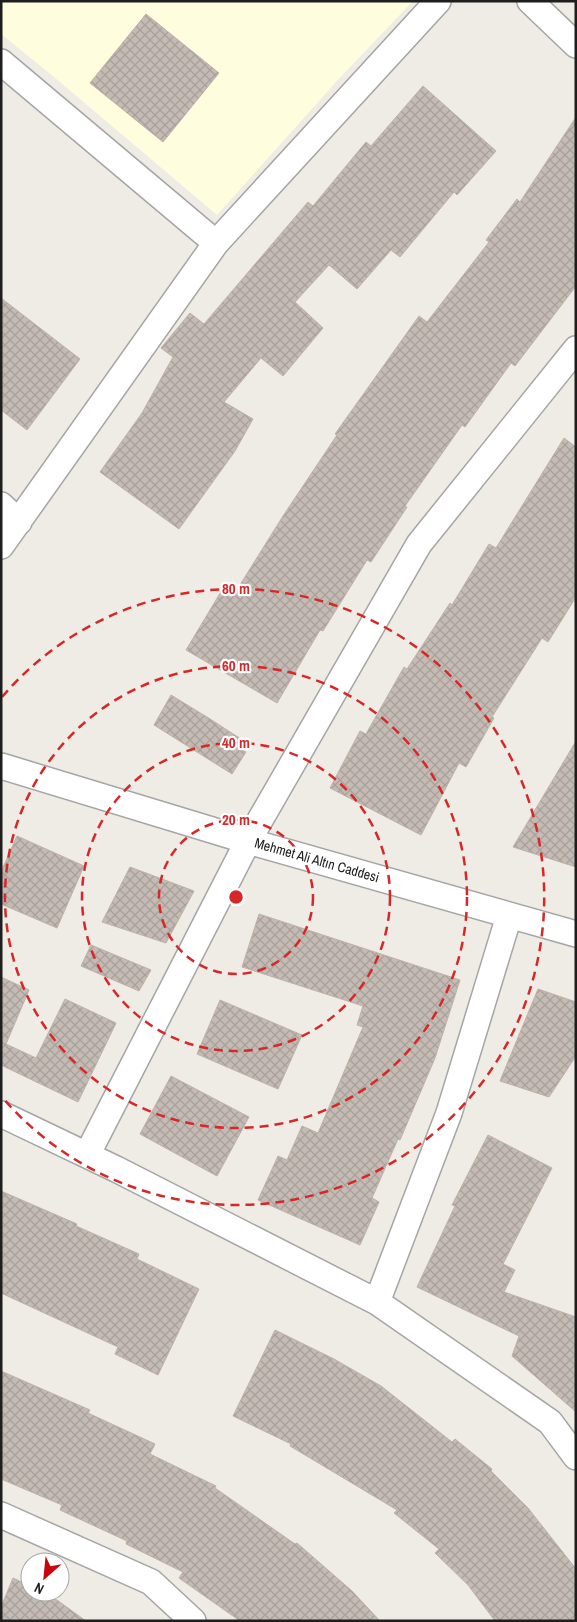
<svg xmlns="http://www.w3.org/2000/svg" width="577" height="1622" font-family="'Archivo Narrow',sans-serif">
	<defs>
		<pattern id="building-cross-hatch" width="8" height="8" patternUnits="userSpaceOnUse" patternTransform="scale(1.25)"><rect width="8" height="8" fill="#c4bbb4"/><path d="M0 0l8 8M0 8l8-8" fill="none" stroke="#a8a09a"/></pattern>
	</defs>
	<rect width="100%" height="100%" fill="#efebe5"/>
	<path fill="#fefdde" d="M 1,1 L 413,1 L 336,82 L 217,215 L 54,77 L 1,34 Z"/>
	<path fill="url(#building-cross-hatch)" stroke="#c0b1a7" d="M 146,14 L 219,73 L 163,142 L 90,83 Z
		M 423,86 L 496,151 L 457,195 L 454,192 L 400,257 L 391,250 L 357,289 L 329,265 L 295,302 L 323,328 L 283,376 L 261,358 L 224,402 L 253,419 L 235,451 L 179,529 L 100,472 L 142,413 L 173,357 L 161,348 L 190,313 L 204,324 L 308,202 L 313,206 L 366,142 L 371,146 Z
		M 576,117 L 576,286 L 515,366 L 511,363 L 465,427 L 462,425 L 405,506 L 407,507 L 371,562 L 367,560 L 323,631 L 320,630 L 277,703 L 186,650 L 222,590 L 233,596 L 283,516 L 337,435 L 335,434 L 419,316 L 427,322 L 489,242 L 486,240 L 517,199 L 520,202 Z
		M 1,298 L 80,359 L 27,430 L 1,410 Z
		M 564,438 L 576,447 L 576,597 L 548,642 L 542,638 L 492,717 L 494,718 L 466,767 L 459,763 L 421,835 L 330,788 L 360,731 L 366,734 L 404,667 L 407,669 L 450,603 L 452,605 L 489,544 L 496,548 Z
		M 171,695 L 207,717 L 244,741 L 241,749 L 246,752 L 232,774 L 154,725 Z
		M 576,741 L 576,867 L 513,847 Z
		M 17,836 L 84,866 L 57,928 L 1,904 L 1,872 Z
		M 130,867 L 194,891 L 166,943 L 102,922 Z
		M 259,914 L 460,980 L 435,1058 L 400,1140 L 398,1139 L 372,1198 L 379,1202 L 360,1245 L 258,1200 L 278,1156 L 287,1160 L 302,1126 L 318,1133 L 363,1027 L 357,1025 L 363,1006 L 242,967 Z
		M 91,945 L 151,970 L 139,991 L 81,966 Z
		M 1,977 L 29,990 L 6,1044 L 36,1058 L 65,999 L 116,1023 L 78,1102 L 1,1065 Z
		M 538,989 L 576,1002 L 576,1056 L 549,1097 L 500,1081 Z
		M 220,1000 L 302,1035 L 278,1089 L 197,1054 Z
		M 171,1076 L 249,1117 L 217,1176 L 140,1134 Z
		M 488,1135 L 552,1168 L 503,1264 L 515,1270 L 504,1292 L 576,1317 L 576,1412 L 512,1356 L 519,1336 L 417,1287 L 455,1206 L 452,1205 Z
		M 1,1191 L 77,1224 L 76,1226 L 139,1254 L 137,1259 L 199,1289 L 158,1375 L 115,1354 L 118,1347 L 1,1293 Z
		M 275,1330 L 334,1359 L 381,1386 L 452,1442 L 455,1439 L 492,1469 L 491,1471 L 528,1508 L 576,1569 L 576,1621 L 495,1621 L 468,1585 L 435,1553 L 439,1549 L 394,1513 L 397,1510 L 290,1446 L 291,1444 L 233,1416 Z
		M 1,1371 L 90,1410 L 88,1413 L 155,1444 L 150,1454 L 216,1486 L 215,1488 L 295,1544 L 297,1543 L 352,1591 L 380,1621 L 240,1621 L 179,1578 L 183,1572 L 126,1544 L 127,1541 L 60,1510 L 62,1505 L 1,1479 Z
		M 13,1578 L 30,1586 L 30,1592 L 43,1593 L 57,1600 L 86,1621 L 1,1621 L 1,1607 Z"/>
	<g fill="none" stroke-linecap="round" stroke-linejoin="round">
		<defs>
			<path id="minor" d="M 530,1 L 576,45
				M 1,62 L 216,243
				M 1,505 L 19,522
				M 1,546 L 216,243 L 438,1
				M 1,766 L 248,841 L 576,934
				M 1,1114 L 116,1169 L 377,1302 L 550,1422 L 576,1457
				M 87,1155 L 248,841 L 419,544 L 576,349
				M 377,1302 L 449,1113 L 509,916
				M 1,1515 L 151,1582 L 193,1621"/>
		</defs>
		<use href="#minor" stroke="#a5a5a5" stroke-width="28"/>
		<use href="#minor" stroke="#fff" stroke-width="25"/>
	</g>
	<g fill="none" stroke="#d62828" stroke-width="2.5" stroke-dasharray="9 6">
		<circle cx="236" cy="897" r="77"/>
		<circle cx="236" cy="897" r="154"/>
		<circle cx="236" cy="897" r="231"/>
		<path d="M2 697A308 308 0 1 1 2 1097"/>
	</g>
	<g text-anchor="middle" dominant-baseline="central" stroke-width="4.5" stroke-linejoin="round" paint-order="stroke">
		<g font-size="14" fill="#1e1e1e" stroke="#fff">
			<text transform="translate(317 860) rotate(16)">Mehmet Ali Altın Caddesi</text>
		</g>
	</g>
	<circle cx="236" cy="897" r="8" fill="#d62828" stroke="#fff" stroke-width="2.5"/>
	<g font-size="15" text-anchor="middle" font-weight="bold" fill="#d62828" stroke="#fff" stroke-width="4.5" stroke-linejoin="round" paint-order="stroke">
		<text x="236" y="594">80 m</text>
		<text x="236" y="671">60 m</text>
		<text x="236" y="748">40 m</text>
		<text x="236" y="825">20 m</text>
	</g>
	<rect width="577" height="1622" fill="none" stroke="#1e1e1e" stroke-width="5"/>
	<g transform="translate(45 1577) rotate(207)"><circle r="24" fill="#ffffff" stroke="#a5a5a5"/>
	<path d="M0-4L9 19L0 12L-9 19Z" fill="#c9040d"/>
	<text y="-8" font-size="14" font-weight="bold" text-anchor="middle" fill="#1e1e1e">N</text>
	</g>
</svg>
